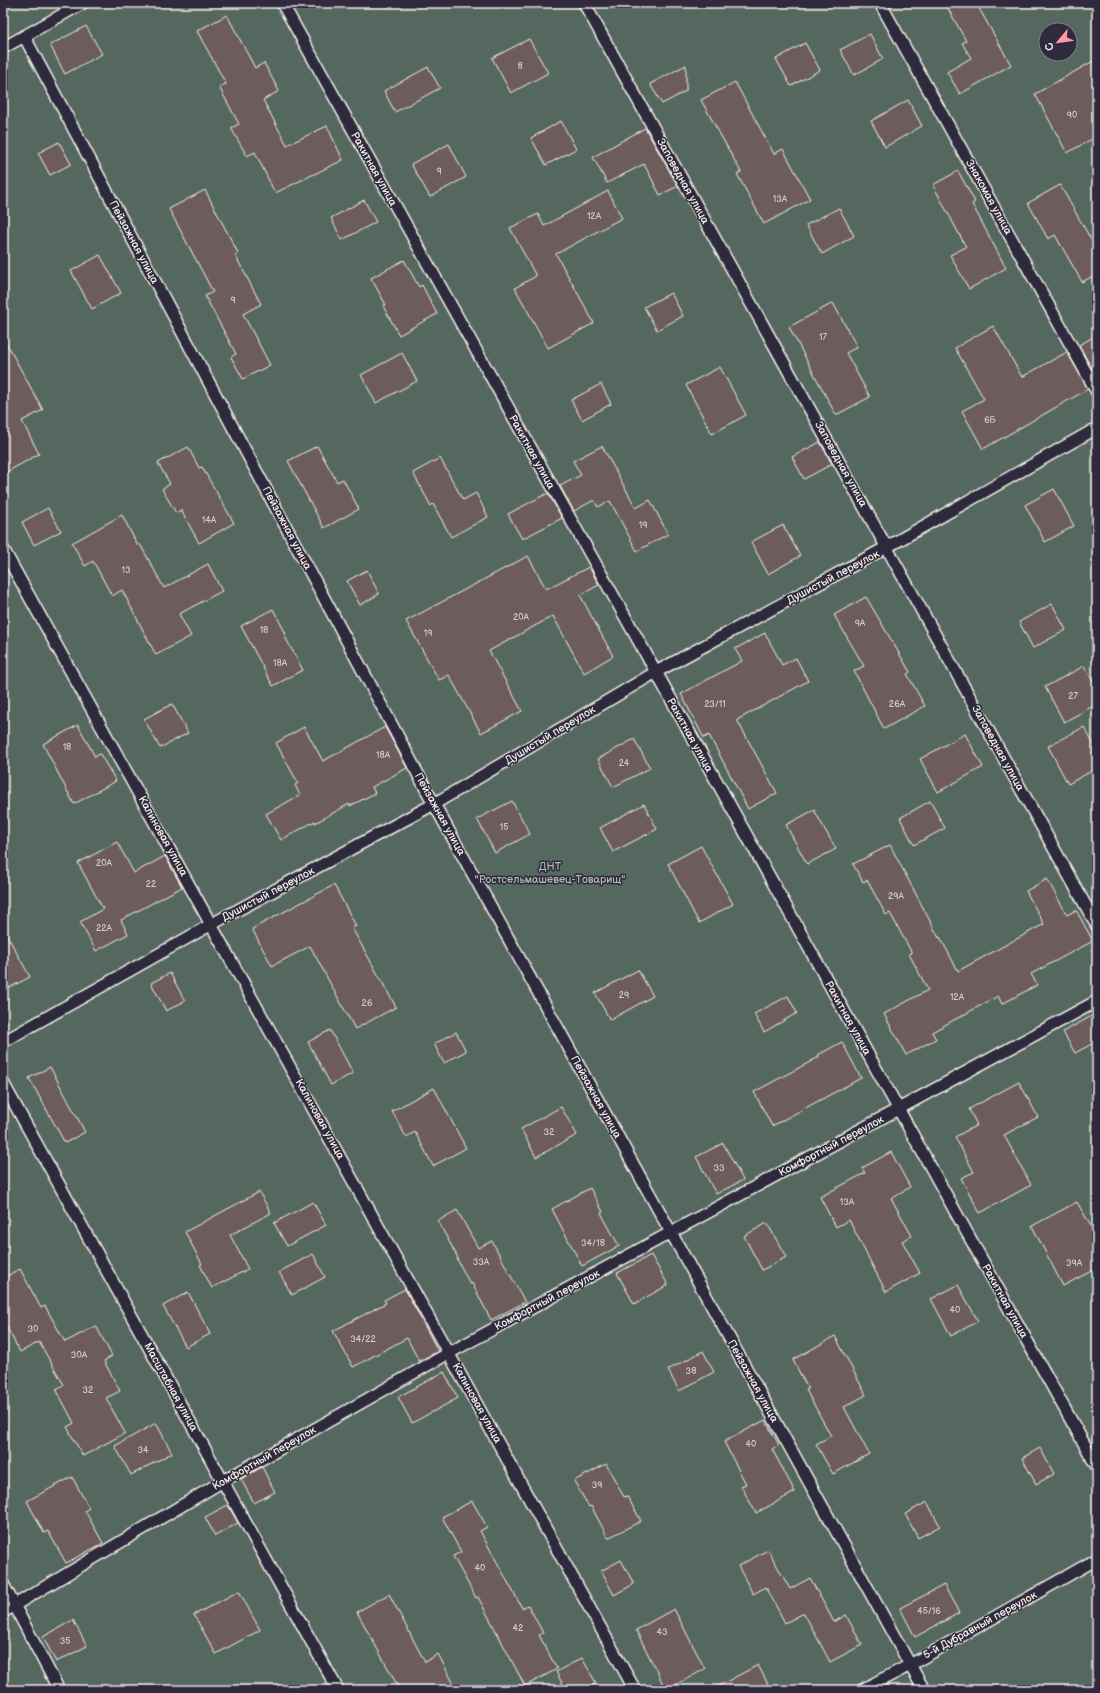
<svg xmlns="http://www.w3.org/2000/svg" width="1100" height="1693" font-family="'Balsamiq Sans',sans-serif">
	<rect width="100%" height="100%" fill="#2f2a3d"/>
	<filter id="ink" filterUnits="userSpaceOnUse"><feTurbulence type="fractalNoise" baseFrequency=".025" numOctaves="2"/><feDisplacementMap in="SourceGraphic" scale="8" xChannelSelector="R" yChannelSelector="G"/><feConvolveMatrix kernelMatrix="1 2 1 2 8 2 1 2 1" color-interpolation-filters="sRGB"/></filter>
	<g filter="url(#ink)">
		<path fill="#556861" stroke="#a4aca4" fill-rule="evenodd" d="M 3,3 L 1097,3 L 1097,1690 L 3,1690 ZM 1046,30 L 1070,30 L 1070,54 L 1046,54 Z"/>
		<path fill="#6d5c5b" stroke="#f4f1e8" d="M 945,3 L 976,3 L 1011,65 L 960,94 L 947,72 L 971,58 L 962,43 L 966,41 Z
			M 227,15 L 255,68 L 264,63 L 279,91 L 263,100 L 287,145 L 327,126 L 343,160 L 275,193 L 255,152 L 247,156 L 231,128 L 239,124 L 219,87 L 226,84 L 197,31 Z
			M 86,26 L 102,54 L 65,74 L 50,45 Z
			M 870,34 L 883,59 L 854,75 L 840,50 Z
			M 529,39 L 548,73 L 511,93 L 492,58 Z
			M 805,43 L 820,70 L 791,86 L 776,59 Z
			M 1097,59 L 1097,136 L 1067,153 L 1035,94 Z
			M 686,65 L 686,91 L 662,104 L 650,84 Z
			M 428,67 L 440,88 L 395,112 L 384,91 Z
			M 735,82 L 774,154 L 783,149 L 810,199 L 764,224 L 737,174 L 741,172 L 701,100 Z
			M 908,100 L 922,126 L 885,147 L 871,121 Z
			M 561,121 L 576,149 L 546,165 L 531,138 Z
			M 645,128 L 678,186 L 660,195 L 644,164 L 607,183 L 593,157 Z
			M 59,142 L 71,164 L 50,175 L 38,153 Z
			M 449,144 L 466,177 L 430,197 L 411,164 Z
			M 958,171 L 975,202 L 972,204 L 1006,268 L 969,289 L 950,255 L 966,247 L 933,185 Z
			M 1060,185 L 1097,250 L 1097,274 L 1082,282 L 1055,235 L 1048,239 L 1028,203 Z
			M 205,190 L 238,253 L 235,255 L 261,304 L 243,314 L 270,365 L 243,379 L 231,357 L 236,354 L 205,296 L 213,292 L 169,209 Z
			M 608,191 L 622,218 L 556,254 L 594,323 L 548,348 L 515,288 L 536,276 L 510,228 L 538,214 L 544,226 Z
			M 364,200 L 376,222 L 342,240 L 331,218 Z
			M 839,208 L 854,236 L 822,254 L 806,225 Z
			M 100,255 L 121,293 L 92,309 L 71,271 Z
			M 404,260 L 419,287 L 422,285 L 437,314 L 399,335 L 383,306 L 386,305 L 371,278 Z
			M 671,293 L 683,316 L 657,330 L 644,307 Z
			M 833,303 L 857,347 L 846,353 L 870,397 L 836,415 L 789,327 Z
			M 993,326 L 1022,377 L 1067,352 L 1088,389 L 983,449 L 962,411 L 984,399 L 955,348 Z
			M 1097,335 L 1097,378 L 1079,345 Z
			M 3,337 L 43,410 L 22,421 L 39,454 L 3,474 Z
			M 402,353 L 417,381 L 376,403 L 361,375 Z
			M 720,367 L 746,415 L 712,434 L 686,385 Z
			M 601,384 L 611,404 L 582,420 L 571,400 Z
			M 820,442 L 832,464 L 804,479 L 792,457 Z
			M 317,446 L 337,482 L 343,479 L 359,509 L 324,528 L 288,461 Z
			M 602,446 L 636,508 L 650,500 L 668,534 L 637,551 L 610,501 L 598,507 L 594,500 L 574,511 L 560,486 L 581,475 L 573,461 Z
			M 188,447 L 199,468 L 202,467 L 234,523 L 199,543 L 181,510 L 176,513 L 162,489 L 170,484 L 158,463 Z
			M 440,458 L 463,500 L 476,493 L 488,517 L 451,537 L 433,504 L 431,506 L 413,473 Z
			M 1054,489 L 1074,526 L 1045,542 L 1025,505 Z
			M 548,493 L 562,518 L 522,539 L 508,514 Z
			M 48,508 L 61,531 L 34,545 L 22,522 Z
			M 122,515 L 138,546 L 140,544 L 164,588 L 208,564 L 222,591 L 179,614 L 191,636 L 156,655 L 122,590 L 112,596 L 93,561 L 85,566 L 72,543 Z
			M 783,525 L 800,556 L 768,574 L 751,542 Z
			M 528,556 L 546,589 L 589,567 L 599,585 L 580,595 L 613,656 L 584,673 L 553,616 L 489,651 L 522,711 L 481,733 L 449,675 L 439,680 L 406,621 Z
			M 367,570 L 379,594 L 360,605 L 347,581 Z
			M 866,597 L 910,672 L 907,674 L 925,706 L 884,729 L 854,671 L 864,666 L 834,615 Z
			M 1052,604 L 1066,630 L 1033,648 L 1019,622 Z
			M 273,609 L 286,634 L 284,635 L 303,670 L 273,686 L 241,626 Z
			M 765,633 L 782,665 L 796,658 L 808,681 L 737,720 L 777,793 L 748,809 L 709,735 L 704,738 L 681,694 L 742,661 L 735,649 Z
			M 1084,666 L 1097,689 L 1097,704 L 1064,722 L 1045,687 Z
			M 172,704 L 188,733 L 160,748 L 144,719 Z
			M 78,725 L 95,757 L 100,754 L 116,781 L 74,804 L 43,744 Z
			M 304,727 L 323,761 L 385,727 L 407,768 L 372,787 L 375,793 L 350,806 L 349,804 L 315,823 L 315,821 L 281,840 L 266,814 L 300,795 L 295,785 L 298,783 L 276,743 Z
			M 1084,727 L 1097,750 L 1097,768 L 1068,784 L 1048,746 Z
			M 965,734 L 983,767 L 938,792 L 920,759 Z
			M 634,739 L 650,768 L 613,787 L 598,759 Z
			M 512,801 L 530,834 L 495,853 L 477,819 Z
			M 930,801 L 945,828 L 914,845 L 900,818 Z
			M 644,804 L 657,829 L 613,852 L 600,828 Z
			M 814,810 L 836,849 L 807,864 L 786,825 Z
			M 117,842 L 134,873 L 165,856 L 182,887 L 121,920 L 128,934 L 96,951 L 80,922 L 103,909 L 78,863 Z
			M 890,845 L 939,938 L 940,937 L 958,971 L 1044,924 L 1026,891 L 1047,879 L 1067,915 L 1076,910 L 1093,941 L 1031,974 L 1037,985 L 1002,1004 L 998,996 L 932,1032 L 936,1039 L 906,1055 L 884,1014 L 928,990 L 909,954 L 912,953 L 890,913 L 886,915 L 867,880 L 863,882 L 853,864 Z
			M 701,846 L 733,904 L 699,923 L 668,864 Z
			M 334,885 L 356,926 L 352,928 L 396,1007 L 355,1029 L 310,946 L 272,966 L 252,929 Z
			M 3,928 L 30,977 L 3,991 Z
			M 638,970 L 653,996 L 610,1020 L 595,993 Z
			M 170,973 L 185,1001 L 166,1011 L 151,983 Z
			M 788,996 L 797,1013 L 764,1032 L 754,1014 Z
			M 1097,1013 L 1097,1041 L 1075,1053 L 1063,1032 Z
			M 330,1030 L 353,1073 L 331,1085 L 308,1042 Z
			M 456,1032 L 466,1051 L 444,1063 L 434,1044 Z
			M 842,1042 L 861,1078 L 772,1126 L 754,1092 L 819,1057 L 818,1055 Z
			M 50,1067 L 85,1132 L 65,1143 L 29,1078 Z
			M 1019,1082 L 1038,1117 L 1004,1135 L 1031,1185 L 980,1213 L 961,1178 L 974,1172 L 955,1137 L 977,1125 L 969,1109 Z
			M 434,1088 L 466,1148 L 433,1166 L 415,1132 L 406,1137 L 392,1111 Z
			M 561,1107 L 577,1135 L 536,1157 L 521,1129 Z
			M 723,1143 L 743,1180 L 716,1194 L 696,1157 Z
			M 891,1152 L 910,1187 L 891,1198 L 912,1236 L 902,1241 L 920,1273 L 886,1292 L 849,1220 L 836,1227 L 820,1197 L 865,1173 L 862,1168 Z
			M 590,1188 L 603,1212 L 601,1213 L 619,1246 L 582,1266 L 552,1209 Z
			M 259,1192 L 271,1213 L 230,1235 L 248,1269 L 212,1288 L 200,1265 L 202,1264 L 185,1232 Z
			M 313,1202 L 326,1225 L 287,1246 L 274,1223 Z
			M 1077,1202 L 1097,1237 L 1097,1268 L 1063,1286 L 1032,1226 Z
			M 457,1210 L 478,1248 L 492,1241 L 525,1302 L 491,1320 L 472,1283 L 470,1284 L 457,1259 L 458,1258 L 438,1221 Z
			M 767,1223 L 786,1257 L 762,1270 L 744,1236 Z
			M 313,1254 L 325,1277 L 292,1295 L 279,1272 Z
			M 651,1255 L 668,1285 L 634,1304 L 617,1273 Z
			M 20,1269 L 41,1308 L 45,1306 L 65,1342 L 96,1326 L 112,1356 L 104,1361 L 120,1391 L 106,1398 L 125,1433 L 83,1456 L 67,1427 L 74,1423 L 56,1389 L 64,1385 L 39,1342 L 20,1352 L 3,1320 L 3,1278 Z
			M 958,1285 L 978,1321 L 951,1336 L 931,1299 Z
			M 405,1289 L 438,1351 L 419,1361 L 407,1338 L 353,1367 L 333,1331 L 386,1303 L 384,1300 Z
			M 188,1292 L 210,1334 L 186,1347 L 163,1306 Z
			M 835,1336 L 866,1395 L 844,1407 L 869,1454 L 833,1474 L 816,1444 L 831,1436 L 806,1390 L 808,1389 L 793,1360 Z
			M 703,1351 L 714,1372 L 679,1391 L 668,1370 Z
			M 444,1372 L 458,1398 L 412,1423 L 398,1397 Z
			M 765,1420 L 779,1445 L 772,1449 L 795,1492 L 756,1513 L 741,1486 L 746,1484 L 724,1442 Z
			M 156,1423 L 172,1453 L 131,1475 L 115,1446 Z
			M 1040,1448 L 1054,1474 L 1036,1484 L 1022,1458 Z
			M 606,1464 L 624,1497 L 627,1496 L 641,1521 L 608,1538 L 591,1506 L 589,1507 L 574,1481 Z
			M 262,1467 L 275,1492 L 254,1503 L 241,1479 Z
			M 72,1477 L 89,1508 L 85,1511 L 103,1543 L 66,1563 L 48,1531 L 44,1533 L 27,1501 Z
			M 472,1501 L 487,1527 L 480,1531 L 522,1608 L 528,1605 L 543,1633 L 539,1635 L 557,1669 L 525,1686 L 478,1597 L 476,1598 L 453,1556 L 461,1552 L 442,1517 Z
			M 927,1502 L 940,1526 L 918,1538 L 905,1514 Z
			M 228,1505 L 238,1523 L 215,1536 L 205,1517 Z
			M 768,1550 L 790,1589 L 810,1578 L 834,1622 L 846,1615 L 862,1645 L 830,1662 L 804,1613 L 785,1623 L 766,1587 L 753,1594 L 738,1566 Z
			M 621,1560 L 634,1584 L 614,1595 L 601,1571 Z
			M 944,1585 L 959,1613 L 915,1637 L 900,1608 Z
			M 239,1591 L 260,1630 L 216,1654 L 194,1615 Z
			M 389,1594 L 425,1662 L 438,1654 L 457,1690 L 400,1690 L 357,1612 Z
			M 674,1609 L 705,1669 L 666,1690 L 636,1630 Z
			M 73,1620 L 87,1646 L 56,1662 L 43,1637 Z
			M 582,1658 L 596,1683 L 583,1690 L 566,1690 L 556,1672 Z
			M 758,1665 L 771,1690 L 711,1690 Z"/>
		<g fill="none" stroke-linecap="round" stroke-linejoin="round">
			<defs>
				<path id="lane" d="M 282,3 L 656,672 L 1097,1467
					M 584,3 L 1097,926
					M 880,3 L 1097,392
					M 24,36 L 434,804 L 924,1690
					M 3,48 L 83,3
					M 3,549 L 635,1690
					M 3,1042 L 212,924 L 434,804 L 656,672 L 887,547 L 1097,428
					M 3,1083 L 338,1690
					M 3,1584 L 59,1690
					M 3,1612 L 223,1481 L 449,1353 L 1097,1001
					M 862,1690 L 910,1665 L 1097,1559"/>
			</defs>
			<use href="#lane" stroke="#f4f1e8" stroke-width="14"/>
			<use href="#lane" stroke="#2f2a3d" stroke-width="11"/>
		</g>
	</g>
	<g text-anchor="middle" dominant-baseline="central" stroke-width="3" stroke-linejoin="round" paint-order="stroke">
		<g font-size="9" fill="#d2ccc5">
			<text x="520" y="66">8</text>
			<text x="1072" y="115">90</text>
			<text x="439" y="171">9</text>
			<text x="780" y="199">13А</text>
			<text x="594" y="216">12А</text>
			<text x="233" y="300">9</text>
			<text x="823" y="337">17</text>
			<text x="990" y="420">6Б</text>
			<text x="209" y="520">14А</text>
			<text x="643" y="525">19</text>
			<text x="126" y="570">13</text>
			<text x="521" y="617">20А</text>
			<text x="860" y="623">9А</text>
			<text x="264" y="630">18</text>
			<text x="428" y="633">19</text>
			<text x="280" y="663">18А</text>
			<text x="1073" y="696">27</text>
			<text x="715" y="704">23/11</text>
			<text x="897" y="704">26А</text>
			<text x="67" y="747">18</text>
			<text x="383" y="755">18А</text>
			<text x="624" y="763">24</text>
			<text x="504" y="827">15</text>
			<text x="104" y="863">20А</text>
			<text x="151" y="884">22</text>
			<text x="896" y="896">29А</text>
			<text x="104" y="928">22А</text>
			<text x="624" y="995">29</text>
			<text x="957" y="997">12А</text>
			<text x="367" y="1003">26</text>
			<text x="549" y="1132">32</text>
			<text x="719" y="1168">33</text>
			<text x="847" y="1202">13А</text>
			<text x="593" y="1243">34/18</text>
			<text x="481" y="1262">33А</text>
			<text x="1074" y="1263">39А</text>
			<text x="955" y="1310">40</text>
			<text x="33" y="1329">30</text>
			<text x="363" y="1339">34/22</text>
			<text x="79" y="1355">30А</text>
			<text x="691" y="1371">38</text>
			<text x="88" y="1390">32</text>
			<text x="751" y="1444">40</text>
			<text x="143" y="1450">34</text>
			<text x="597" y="1485">39</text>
			<text x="480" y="1568">40</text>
			<text x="929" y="1611">45/16</text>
			<text x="518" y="1628">42</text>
			<text x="662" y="1632">43</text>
			<text x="65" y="1641">35</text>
		</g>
		<g font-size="11" fill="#f4f1e8" stroke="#2f2a3d">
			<text transform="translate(374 169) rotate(61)">Ракитная улица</text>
			<text transform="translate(683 181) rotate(61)">Заповедная улица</text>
			<text transform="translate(989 197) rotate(61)">Знакомая улица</text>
			<text transform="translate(134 242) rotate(62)">Пейзажная улица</text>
			<text transform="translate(532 452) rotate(61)">Ракитная улица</text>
			<text transform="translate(841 464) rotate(61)">Заповедная улица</text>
			<text transform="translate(287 528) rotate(62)">Пейзажная улица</text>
			<text transform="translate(833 577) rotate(-28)">Душистый переулок</text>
			<text transform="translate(550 735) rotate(-31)">Душистый переулок</text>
			<text transform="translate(690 735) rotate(61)">Ракитная улица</text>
			<text transform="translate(998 748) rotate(61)">Заповедная улица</text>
			<text transform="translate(440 814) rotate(61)">Пейзажная улица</text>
			<text transform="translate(163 836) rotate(61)">Калиновая улица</text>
			<text transform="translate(268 894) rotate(-28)">Душистый переулок</text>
			<text transform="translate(848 1018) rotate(61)">Ракитная улица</text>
			<text transform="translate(596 1097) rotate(61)">Пейзажная улица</text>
			<text transform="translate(320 1119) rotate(61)">Калиновая улица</text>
			<text transform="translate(831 1146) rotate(-28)">Комфортный переулок</text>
			<text transform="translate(547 1300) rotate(-28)">Комфортный переулок</text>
			<text transform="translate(1005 1301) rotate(61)">Ракитная улица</text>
			<text transform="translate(753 1381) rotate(61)">Пейзажная улица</text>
			<text transform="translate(171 1387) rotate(61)">Масштабная улица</text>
			<text transform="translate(477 1403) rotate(61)">Калиновая улица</text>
			<text transform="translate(264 1458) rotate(-30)">Комфортный переулок</text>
			<text transform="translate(980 1625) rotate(-29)">5-й Дубравный переулок</text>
		</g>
		<g font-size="11" fill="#b4bab2" stroke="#2f2a3d">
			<text x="550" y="866">ДНТ<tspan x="550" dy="13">"Ростсельмашевец-Товарищ"</tspan></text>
		</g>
	</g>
	<rect width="1100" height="1693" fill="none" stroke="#2f2a3d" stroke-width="16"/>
	<rect x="8" y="8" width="1084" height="1677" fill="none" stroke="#f4f1e8" stroke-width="1.5" filter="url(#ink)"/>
	<g transform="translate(1058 42) rotate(241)"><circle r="19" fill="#2f2a3d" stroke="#7e7a81"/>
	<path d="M0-3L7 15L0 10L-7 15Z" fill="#ff9aa2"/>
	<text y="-6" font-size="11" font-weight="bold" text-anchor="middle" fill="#f4f1e8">С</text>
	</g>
</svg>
